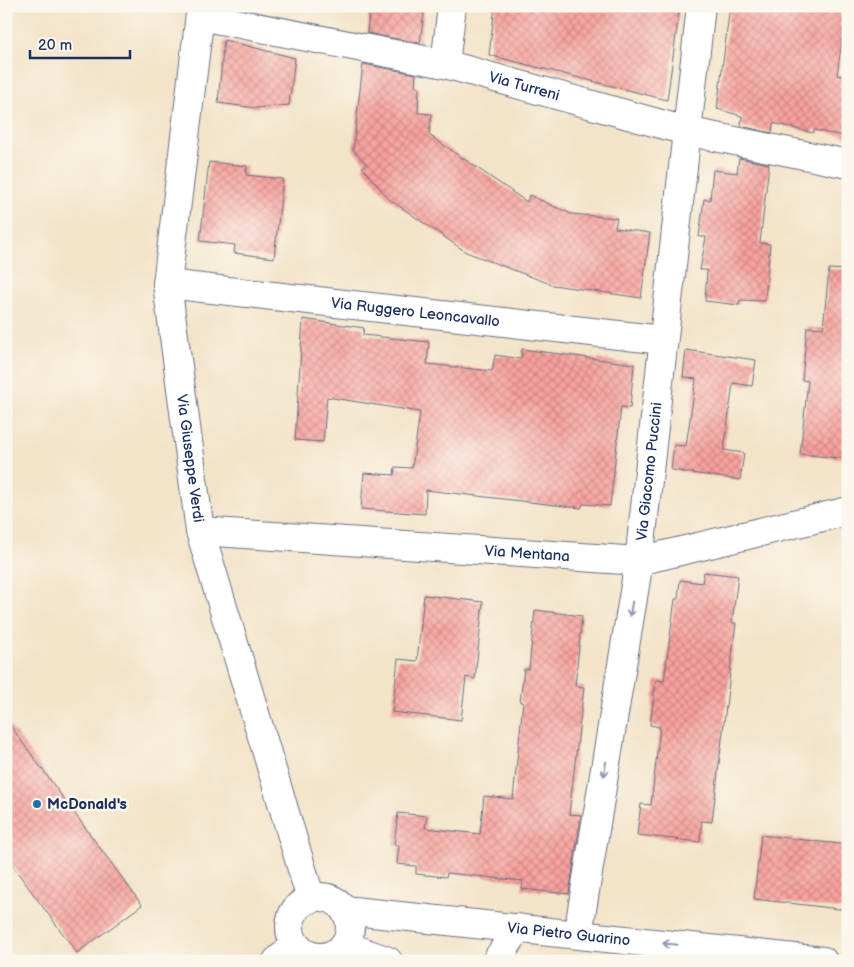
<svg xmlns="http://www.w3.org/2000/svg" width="854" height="967" font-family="'Balsamiq Sans',sans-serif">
	<defs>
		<pattern id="building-cross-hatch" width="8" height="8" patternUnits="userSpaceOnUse" patternTransform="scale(1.25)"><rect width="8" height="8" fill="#f9a29d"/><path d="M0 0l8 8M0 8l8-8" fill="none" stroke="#c98483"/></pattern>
	</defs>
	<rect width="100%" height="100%" fill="#fbf7ec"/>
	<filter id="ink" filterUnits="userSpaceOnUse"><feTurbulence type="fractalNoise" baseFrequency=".02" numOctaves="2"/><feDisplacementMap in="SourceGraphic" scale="10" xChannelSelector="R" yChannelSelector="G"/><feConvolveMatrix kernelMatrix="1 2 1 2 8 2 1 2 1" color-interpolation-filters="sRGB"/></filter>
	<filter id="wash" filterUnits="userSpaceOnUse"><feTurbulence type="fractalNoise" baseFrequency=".0096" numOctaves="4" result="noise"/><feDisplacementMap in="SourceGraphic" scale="20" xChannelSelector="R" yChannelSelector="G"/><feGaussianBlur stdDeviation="1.12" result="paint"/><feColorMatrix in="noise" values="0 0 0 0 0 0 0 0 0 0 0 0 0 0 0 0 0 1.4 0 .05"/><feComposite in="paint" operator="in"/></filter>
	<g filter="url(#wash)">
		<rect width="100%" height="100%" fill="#f3e3c8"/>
		<g id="blocks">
			<path fill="url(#building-cross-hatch)" d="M 370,6 L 425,6 L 420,43 L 367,33 Z
				M 495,6 L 680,6 L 667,100 L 489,55 Z
				M 730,6 L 847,6 L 837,75 L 848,77 L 848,137 L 814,130 L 813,133 L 773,123 L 772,133 L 741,126 L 742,116 L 717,109 Z
				M 224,40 L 295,58 L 289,105 L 256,108 L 218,103 Z
				M 363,64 L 416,74 L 415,86 L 419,88 L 418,113 L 432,114 L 429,135 L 527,202 L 529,195 L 571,214 L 617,218 L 615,228 L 650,233 L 641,298 L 553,285 L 466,252 L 389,199 L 362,167 L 366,164 L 353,150 Z
				M 739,158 L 769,164 L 760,243 L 770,244 L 765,301 L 740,300 L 739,305 L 705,301 L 707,270 L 700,270 L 706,237 L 699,237 L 704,199 L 710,200 L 713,170 L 737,173 Z
				M 209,162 L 247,166 L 246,175 L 283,179 L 274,258 L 234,253 L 235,245 L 200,241 Z
				M 829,269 L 848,270 L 848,459 L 800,454 L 808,381 L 802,380 L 807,327 L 823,328 Z
				M 303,319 L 364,328 L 363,335 L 429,342 L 427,364 L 492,371 L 495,355 L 521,359 L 522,349 L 634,364 L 630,408 L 621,407 L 610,506 L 583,504 L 581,508 L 426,490 L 425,514 L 361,509 L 364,473 L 394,475 L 395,467 L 412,468 L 420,412 L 327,397 L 323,442 L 295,440 Z
				M 686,350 L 756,360 L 752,386 L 733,383 L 724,450 L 744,453 L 740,480 L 671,470 L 674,445 L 686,446 L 696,379 L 683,377 Z
				M 704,572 L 738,576 L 732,623 L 736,623 L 712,822 L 702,821 L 700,842 L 637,835 L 641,804 L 651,805 L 660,727 L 650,725 L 656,680 L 664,681 L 675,599 L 678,599 L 680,580 L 702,583 Z
				M 424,595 L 483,602 L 475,679 L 466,677 L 461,720 L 392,712 L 398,659 L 417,661 Z
				M 535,610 L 582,616 L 575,686 L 584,687 L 569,814 L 581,815 L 569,894 L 522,889 L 523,881 L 447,873 L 446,877 L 416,874 L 416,866 L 397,864 L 399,845 L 394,845 L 398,813 L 427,816 L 425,828 L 480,834 L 484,796 L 513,799 L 523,702 L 520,702 L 524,669 L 529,669 Z
				M 6,720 L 142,905 L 77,953 L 6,857 Z
				M 761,835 L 848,845 L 848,910 L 754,899 Z"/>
		</g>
	</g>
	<g filter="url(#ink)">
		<use href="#blocks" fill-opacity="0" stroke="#676e83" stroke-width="1"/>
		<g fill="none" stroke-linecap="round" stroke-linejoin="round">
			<defs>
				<g id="street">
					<path id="s1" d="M 201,6 L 167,284 L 200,531 L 311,899"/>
					<path id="s2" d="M 200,16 L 445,64 L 686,131 L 848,164"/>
					<path d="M 445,64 L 452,6"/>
					<path id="s3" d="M 167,284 L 663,340"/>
					<path id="s4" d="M 200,531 L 639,561 L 848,511"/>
					<circle cx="320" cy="927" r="30"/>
					<path id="s5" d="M 344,910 L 823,961"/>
					<path id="s6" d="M 578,934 L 639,561 L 701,6"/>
					<path d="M 344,945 L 388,961"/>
					<path d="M 277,961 L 296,945"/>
					<path d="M 496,961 L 518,928"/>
				</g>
			</defs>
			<use href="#street" stroke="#676e83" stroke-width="30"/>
			<use href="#street" stroke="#fff" stroke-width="28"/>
		</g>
		<defs><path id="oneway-shaft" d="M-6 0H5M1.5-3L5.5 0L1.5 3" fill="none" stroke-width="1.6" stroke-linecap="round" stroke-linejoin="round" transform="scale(1.25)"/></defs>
		<g stroke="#8d97ae">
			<use href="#oneway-shaft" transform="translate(631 609) rotate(99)"/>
			<use href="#oneway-shaft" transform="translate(605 769) rotate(99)"/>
			<use href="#oneway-shaft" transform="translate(670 944) rotate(-174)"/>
		</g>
	</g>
	<circle fill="#1f6fb2" stroke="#fbf7ec" stroke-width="2" cx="37" cy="804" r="5"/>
	<g text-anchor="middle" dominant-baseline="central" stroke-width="5" stroke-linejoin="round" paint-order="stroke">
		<g font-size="15" fill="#1b2f5e" stroke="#fbf7ec">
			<text stroke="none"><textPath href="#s2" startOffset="332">Via Turreni</textPath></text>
			<text stroke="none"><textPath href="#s3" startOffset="250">Via Ruggero Leoncavallo</textPath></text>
			<text stroke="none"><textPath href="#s1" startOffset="456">Via Giuseppe Verdi</textPath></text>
			<text stroke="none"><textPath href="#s6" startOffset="468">Via Giacomo Puccini</textPath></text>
			<text stroke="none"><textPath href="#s4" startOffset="328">Via Mentana</textPath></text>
			<text stroke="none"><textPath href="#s5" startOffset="226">Via Pietro Guarino</textPath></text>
		</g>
		<g font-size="15" font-weight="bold" fill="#1b2f5e" stroke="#fbf7ec" text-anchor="start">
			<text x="47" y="804">McDonald's</text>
		</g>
	</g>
	<rect width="854" height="967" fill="none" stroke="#fbf7ec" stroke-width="25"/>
	<path d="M30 50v8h100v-8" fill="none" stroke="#1b2f5e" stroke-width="2.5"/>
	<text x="38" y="50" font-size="15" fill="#1b2f5e" stroke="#fbf7ec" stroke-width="4" paint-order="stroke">20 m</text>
</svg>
